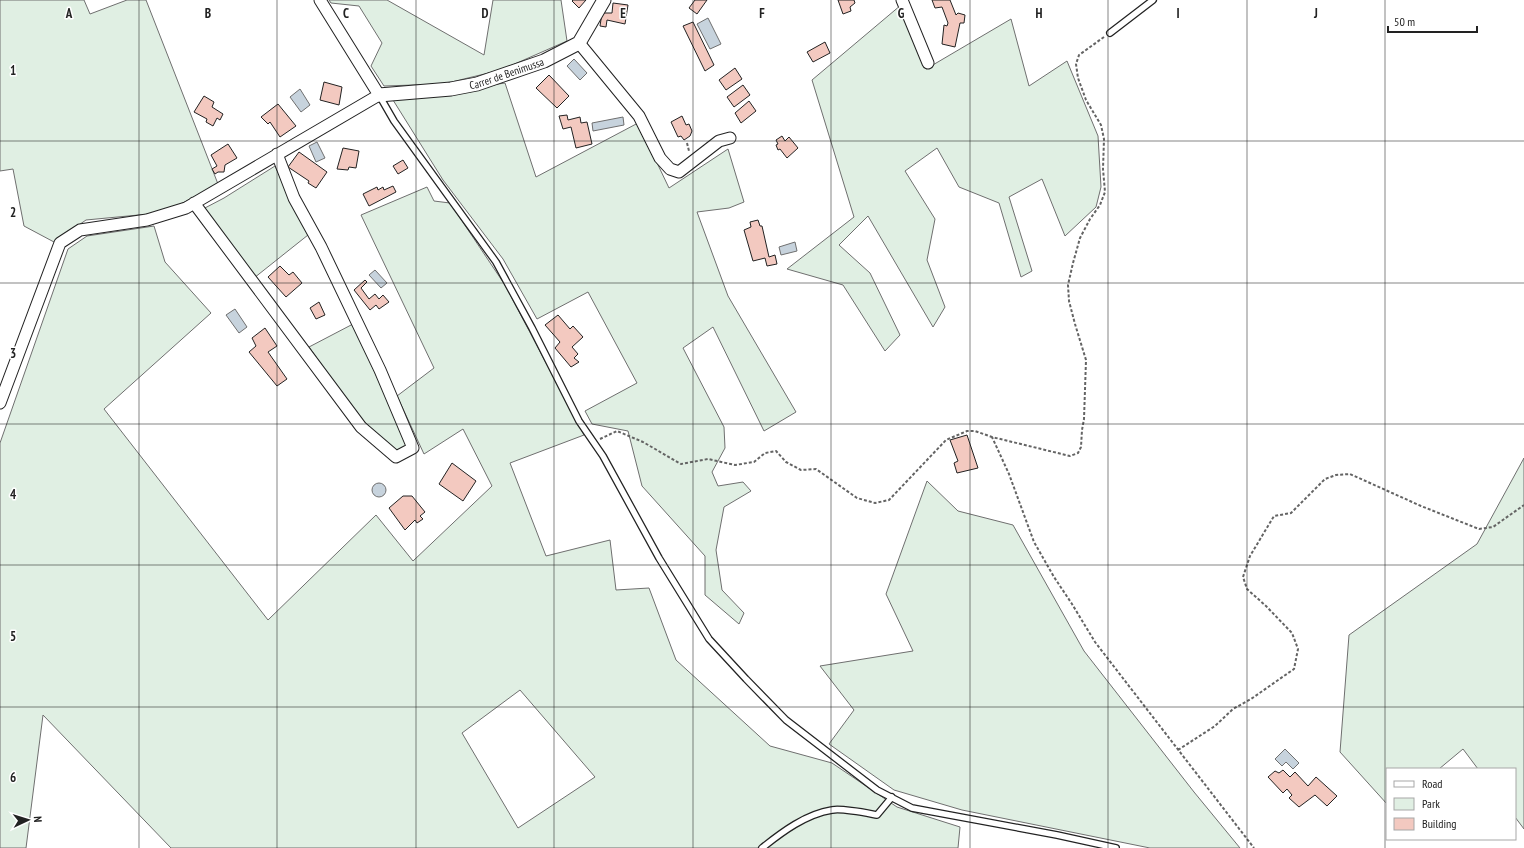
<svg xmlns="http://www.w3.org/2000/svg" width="1524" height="848" font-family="'PT Sans Narrow',sans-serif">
	<rect width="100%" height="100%" fill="#fff"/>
	<path fill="#e0efe3" stroke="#6f6f6f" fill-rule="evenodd" d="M 0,0 L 84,0 L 90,14 L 127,0 L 146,0 L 218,184 L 179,205 L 149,214 L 86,220 L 54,242 L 24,226 L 13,169 L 0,171 Z
		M 329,0 L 387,0 L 484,55 L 493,0 L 561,0 L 567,41 L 501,70 L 443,84 L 384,86 L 371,66 L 382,43 L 359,6 L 331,3 Z
		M 901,5 L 926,69 L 1011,19 L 1029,86 L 1067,61 L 1098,136 L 1101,187 L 1096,207 L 1065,236 L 1042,179 L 1009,197 L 1032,271 L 1021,277 L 999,203 L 959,187 L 937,148 L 905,171 L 935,219 L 927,260 L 945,307 L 933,327 L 868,216 L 839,245 L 870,273 L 900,335 L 885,351 L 843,285 L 787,269 L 854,217 L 812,80 Z
		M 505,83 L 536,177 L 638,123 L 669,188 L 728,149 L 744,202 L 729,208 L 697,212 L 728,296 L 796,412 L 764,431 L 713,327 L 683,348 L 724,427 L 725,448 L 712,472 L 718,486 L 743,482 L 751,491 L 724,507 L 716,550 L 722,590 L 744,613 L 739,624 L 705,595 L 705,556 L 642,486 L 628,431 L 592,424 L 585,411 L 637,383 L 588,292 L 537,319 L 503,259 L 443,180 L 393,100 Z
		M 275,166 L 308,235 L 254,278 L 203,209 L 224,198 Z
		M 427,187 L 434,201 L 450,203 L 505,285 L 584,435 L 510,463 L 546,556 L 610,540 L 616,590 L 649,588 L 676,660 L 770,746 L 832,763 L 897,807 L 960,827 L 958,848 L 171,848 L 43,715 L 26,848 L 0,848 L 0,443 L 68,249 L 87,236 L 154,226 L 165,262 L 211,313 L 104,409 L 268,620 L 376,515 L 413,561 L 492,486 L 463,429 L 424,454 L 397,396 L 434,368 L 361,215 ZM 520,690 L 595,777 L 518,828 L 462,733 Z
		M 353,324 L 408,446 L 395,454 L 355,412 L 309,347 Z
		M 1524,458 L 1524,829 L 1515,817 L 1515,769 L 1478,769 L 1463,749 L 1439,769 L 1387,769 L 1387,804 L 1340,752 L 1349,635 L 1477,544 Z
		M 927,481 L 958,511 L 1013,525 L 1084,651 L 1194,792 L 1240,848 L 1150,848 L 962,810 L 894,790 L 829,744 L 854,710 L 820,666 L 913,651 L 886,594 Z"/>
	<path fill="#c7d3dd" stroke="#6f6f6f" d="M 708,18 L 721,44 L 710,49 L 697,24 Z
		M 574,59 L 587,73 L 580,80 L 567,66 Z
		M 300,89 L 310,105 L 301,112 L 290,97 Z
		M 623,117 L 624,125 L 593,131 L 592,123 Z
		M 317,142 L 325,158 L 316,162 L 309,146 Z
		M 795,242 L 797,251 L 781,255 L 779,247 Z
		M 375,270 L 387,283 L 381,288 L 369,275 Z
		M 235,309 L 247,327 L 239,333 L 226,315 Z
		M372 490a7 7 0 1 1 14 0a7 7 0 1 1-14 0Z
		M 1285,749 L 1299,763 L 1293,769 L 1286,762 L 1282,766 L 1275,759 Z"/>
	<path fill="#f3c9c0" stroke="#222" d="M 573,0 L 586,0 L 579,8 L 572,1 Z
		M 695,0 L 707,0 L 697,14 L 689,8 Z
		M 838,0 L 854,0 L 855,3 L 850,7 L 851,11 L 843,14 Z
		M 932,0 L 950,0 L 956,15 L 958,13 L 965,15 L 964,23 L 960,23 L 955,47 L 942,44 L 944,25 L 947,26 L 948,23 L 942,7 L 935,8 Z
		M 613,3 L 628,5 L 625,24 L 607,20 L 606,27 L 600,26 L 602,13 L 612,13 Z
		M 693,22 L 714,65 L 705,71 L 683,26 Z
		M 825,42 L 830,53 L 813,62 L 807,52 Z
		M 735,68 L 742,79 L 726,90 L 719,80 Z
		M 549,75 L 569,96 L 557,108 L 536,88 Z
		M 324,82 L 342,87 L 339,105 L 320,100 Z
		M 743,85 L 750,95 L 734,107 L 727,97 Z
		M 204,96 L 214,102 L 212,107 L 223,114 L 220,120 L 217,118 L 213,126 L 206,122 L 207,119 L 194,112 Z
		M 749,101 L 756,111 L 741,123 L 735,113 Z
		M 278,104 L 296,126 L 280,137 L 270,122 L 268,124 L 261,117 Z
		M 567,115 L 568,120 L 580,117 L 581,123 L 587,122 L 592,144 L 576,148 L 571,127 L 563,129 L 559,116 Z
		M 682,116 L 686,125 L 689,124 L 692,131 L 690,136 L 684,140 L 681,136 L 678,137 L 671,122 Z
		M 782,136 L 785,141 L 789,137 L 798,148 L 787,158 L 780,149 L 778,150 L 776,145 L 778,144 L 776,140 Z
		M 228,144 L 237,158 L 225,165 L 224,172 L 218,172 L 215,174 L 212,169 L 217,166 L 211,155 Z
		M 343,148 L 359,151 L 356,168 L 349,167 L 348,170 L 337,169 Z
		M 299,152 L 327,172 L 316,188 L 308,183 L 309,181 L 288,167 Z
		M 403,160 L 408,168 L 398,174 L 393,166 Z
		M 393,186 L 396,192 L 369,206 L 363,194 L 377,187 L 378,190 L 383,187 L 384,190 Z
		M 758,220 L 760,226 L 762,226 L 769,257 L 775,255 L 777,264 L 767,266 L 765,258 L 753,261 L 744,230 L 751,227 L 750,222 Z
		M 280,266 L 289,275 L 293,272 L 302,283 L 286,297 L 268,277 Z
		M 365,280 L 367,282 L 361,288 L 369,299 L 375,294 L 379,299 L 383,295 L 389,302 L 379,309 L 376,305 L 370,310 L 354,290 Z
		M 319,302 L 325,315 L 316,319 L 310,308 Z
		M 558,315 L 570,329 L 573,326 L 583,337 L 572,347 L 578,354 L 574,358 L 579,362 L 571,367 L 555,348 L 560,342 L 545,325 Z
		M 265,328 L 277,346 L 268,352 L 287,379 L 277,386 L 249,352 L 256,346 L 252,338 Z
		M 967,435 L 978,468 L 957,473 L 954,463 L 958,461 L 950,440 Z
		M 452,463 L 476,481 L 463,501 L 439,484 Z
		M 403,496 L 412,496 L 425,512 L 420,516 L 423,519 L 417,523 L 415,520 L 405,530 L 389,508 Z
		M 1283,770 L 1290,777 L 1295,772 L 1308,786 L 1316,777 L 1337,796 L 1327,806 L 1315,795 L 1299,807 L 1289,798 L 1292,795 L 1287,789 L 1283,793 L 1268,777 L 1275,771 L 1279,773 Z"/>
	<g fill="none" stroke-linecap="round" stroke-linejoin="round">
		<defs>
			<path id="service" d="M 1110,33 L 1153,0
				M 379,95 L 394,121 L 496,262 L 532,328 L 579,421 L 603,456 L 659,558 L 709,639 L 746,679 L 786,720 L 877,790 L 912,808 L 1057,835 L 1116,848
				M 762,848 C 782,832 806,814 832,810 C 842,808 866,813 877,815 L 892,797"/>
			<path id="minor" d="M 902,0 L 928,63
				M 579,43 L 639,116 L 660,158 L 670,169 L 679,172 L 719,141 L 730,138
				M 194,203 L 361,427 L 396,457 L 413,448 L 380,370 L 321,247 L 294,198 L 277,154
				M 0,403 L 60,243 L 80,230 L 147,220 L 186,208 L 379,95 L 320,0"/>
			<g id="tertiary">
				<path id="s1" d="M 379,95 L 451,89 L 477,84 L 544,61 L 579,43 L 604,0"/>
			</g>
		</defs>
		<use href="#service" stroke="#222" stroke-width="8"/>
		<use href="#minor" stroke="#222" stroke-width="13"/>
		<use href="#tertiary" stroke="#222" stroke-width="15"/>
		<path stroke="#646464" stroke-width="2" stroke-dasharray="3 2" stroke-linecap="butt" d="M 1104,37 L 1079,55 L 1076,64 L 1078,78 L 1086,100 L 1101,125 L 1104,139 L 1103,169 L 1105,192 L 1100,205 L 1090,219 L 1080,238 L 1073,263 L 1068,285 L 1069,301 L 1075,324 L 1086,360 L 1084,419 L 1082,430 L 1081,447 L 1078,453 L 1070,456 L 992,437 L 1009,474 L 1034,542 L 1054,577 L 1072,604 L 1095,642 L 1254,848
			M 687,143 L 689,151
			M 600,439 L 617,431 L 643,442 L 681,464 L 708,459 L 735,465 L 754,462 L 765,453 L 776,451 L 786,462 L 801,470 L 816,469 L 857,498 L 875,503 L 889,500 L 946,440 L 967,431 L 975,431 L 992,437
			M 1178,750 L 1215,726 L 1233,709 L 1251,699 L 1294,669 L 1298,649 L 1292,633 L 1266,606 L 1247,589 L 1243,577 L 1250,556 L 1274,516 L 1291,513 L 1325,479 L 1336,475 L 1350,474 L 1421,506 L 1479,529 L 1493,527 L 1524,505"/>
		<use href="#service" stroke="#fff" stroke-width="5.5"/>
		<use href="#minor" stroke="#fff" stroke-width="11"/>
		<use href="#tertiary" stroke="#fff" stroke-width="13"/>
	</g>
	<path fill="none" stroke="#222" stroke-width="1" stroke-opacity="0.55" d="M 139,0 L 139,848M 277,0 L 277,848M 416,0 L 416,848M 554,0 L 554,848M 693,0 L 693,848M 831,0 L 831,848M 970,0 L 970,848M 1108,0 L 1108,848M 1247,0 L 1247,848M 1385,0 L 1385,848M 0,141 L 1524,141M 0,283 L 1524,283M 0,424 L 1524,424M 0,565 L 1524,565M 0,707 L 1524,707"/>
	<g text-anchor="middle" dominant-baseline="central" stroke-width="3" stroke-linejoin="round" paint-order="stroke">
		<g font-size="11" fill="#222" stroke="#fff">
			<text stroke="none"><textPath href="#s1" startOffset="130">Carrer de Benimussa</textPath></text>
		</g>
	</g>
	<g font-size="13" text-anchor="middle" font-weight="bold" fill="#222" stroke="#fff" stroke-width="3" stroke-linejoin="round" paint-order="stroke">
		<text x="69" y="18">A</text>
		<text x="208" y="18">B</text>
		<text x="346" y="18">C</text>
		<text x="485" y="18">D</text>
		<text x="623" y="18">E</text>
		<text x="762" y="18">F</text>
		<text x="901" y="18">G</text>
		<text x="1039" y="18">H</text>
		<text x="1178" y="18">I</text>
		<text x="1316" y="18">J</text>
		<text x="13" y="75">1</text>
		<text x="13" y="217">2</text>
		<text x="13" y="358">3</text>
		<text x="13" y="499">4</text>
		<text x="13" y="641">5</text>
		<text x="13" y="782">6</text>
	</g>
	<rect x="1386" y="768" width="130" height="72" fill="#ffffff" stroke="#a7a7a7"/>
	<rect x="1394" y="781" width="20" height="6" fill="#ffffff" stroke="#a7a7a7"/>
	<text x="1422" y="788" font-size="12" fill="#222222">Road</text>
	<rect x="1394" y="798" width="20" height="12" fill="#e0efe3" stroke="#a7a7a7"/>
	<text x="1422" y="808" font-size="12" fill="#222222">Park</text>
	<rect x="1394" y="818" width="20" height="12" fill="#f3c9c0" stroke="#a7a7a7"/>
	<text x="1422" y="828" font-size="12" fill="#222222">Building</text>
	<g transform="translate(28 820) rotate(86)" stroke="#ffffff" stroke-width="3" paint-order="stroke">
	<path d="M0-3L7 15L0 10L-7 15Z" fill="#222222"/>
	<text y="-6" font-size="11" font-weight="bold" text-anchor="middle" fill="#222222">N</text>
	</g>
	<path d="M1388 26v6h89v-6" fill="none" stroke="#222222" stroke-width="2"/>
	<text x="1394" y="26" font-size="12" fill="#222222" stroke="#ffffff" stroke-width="3" paint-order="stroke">50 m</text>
</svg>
